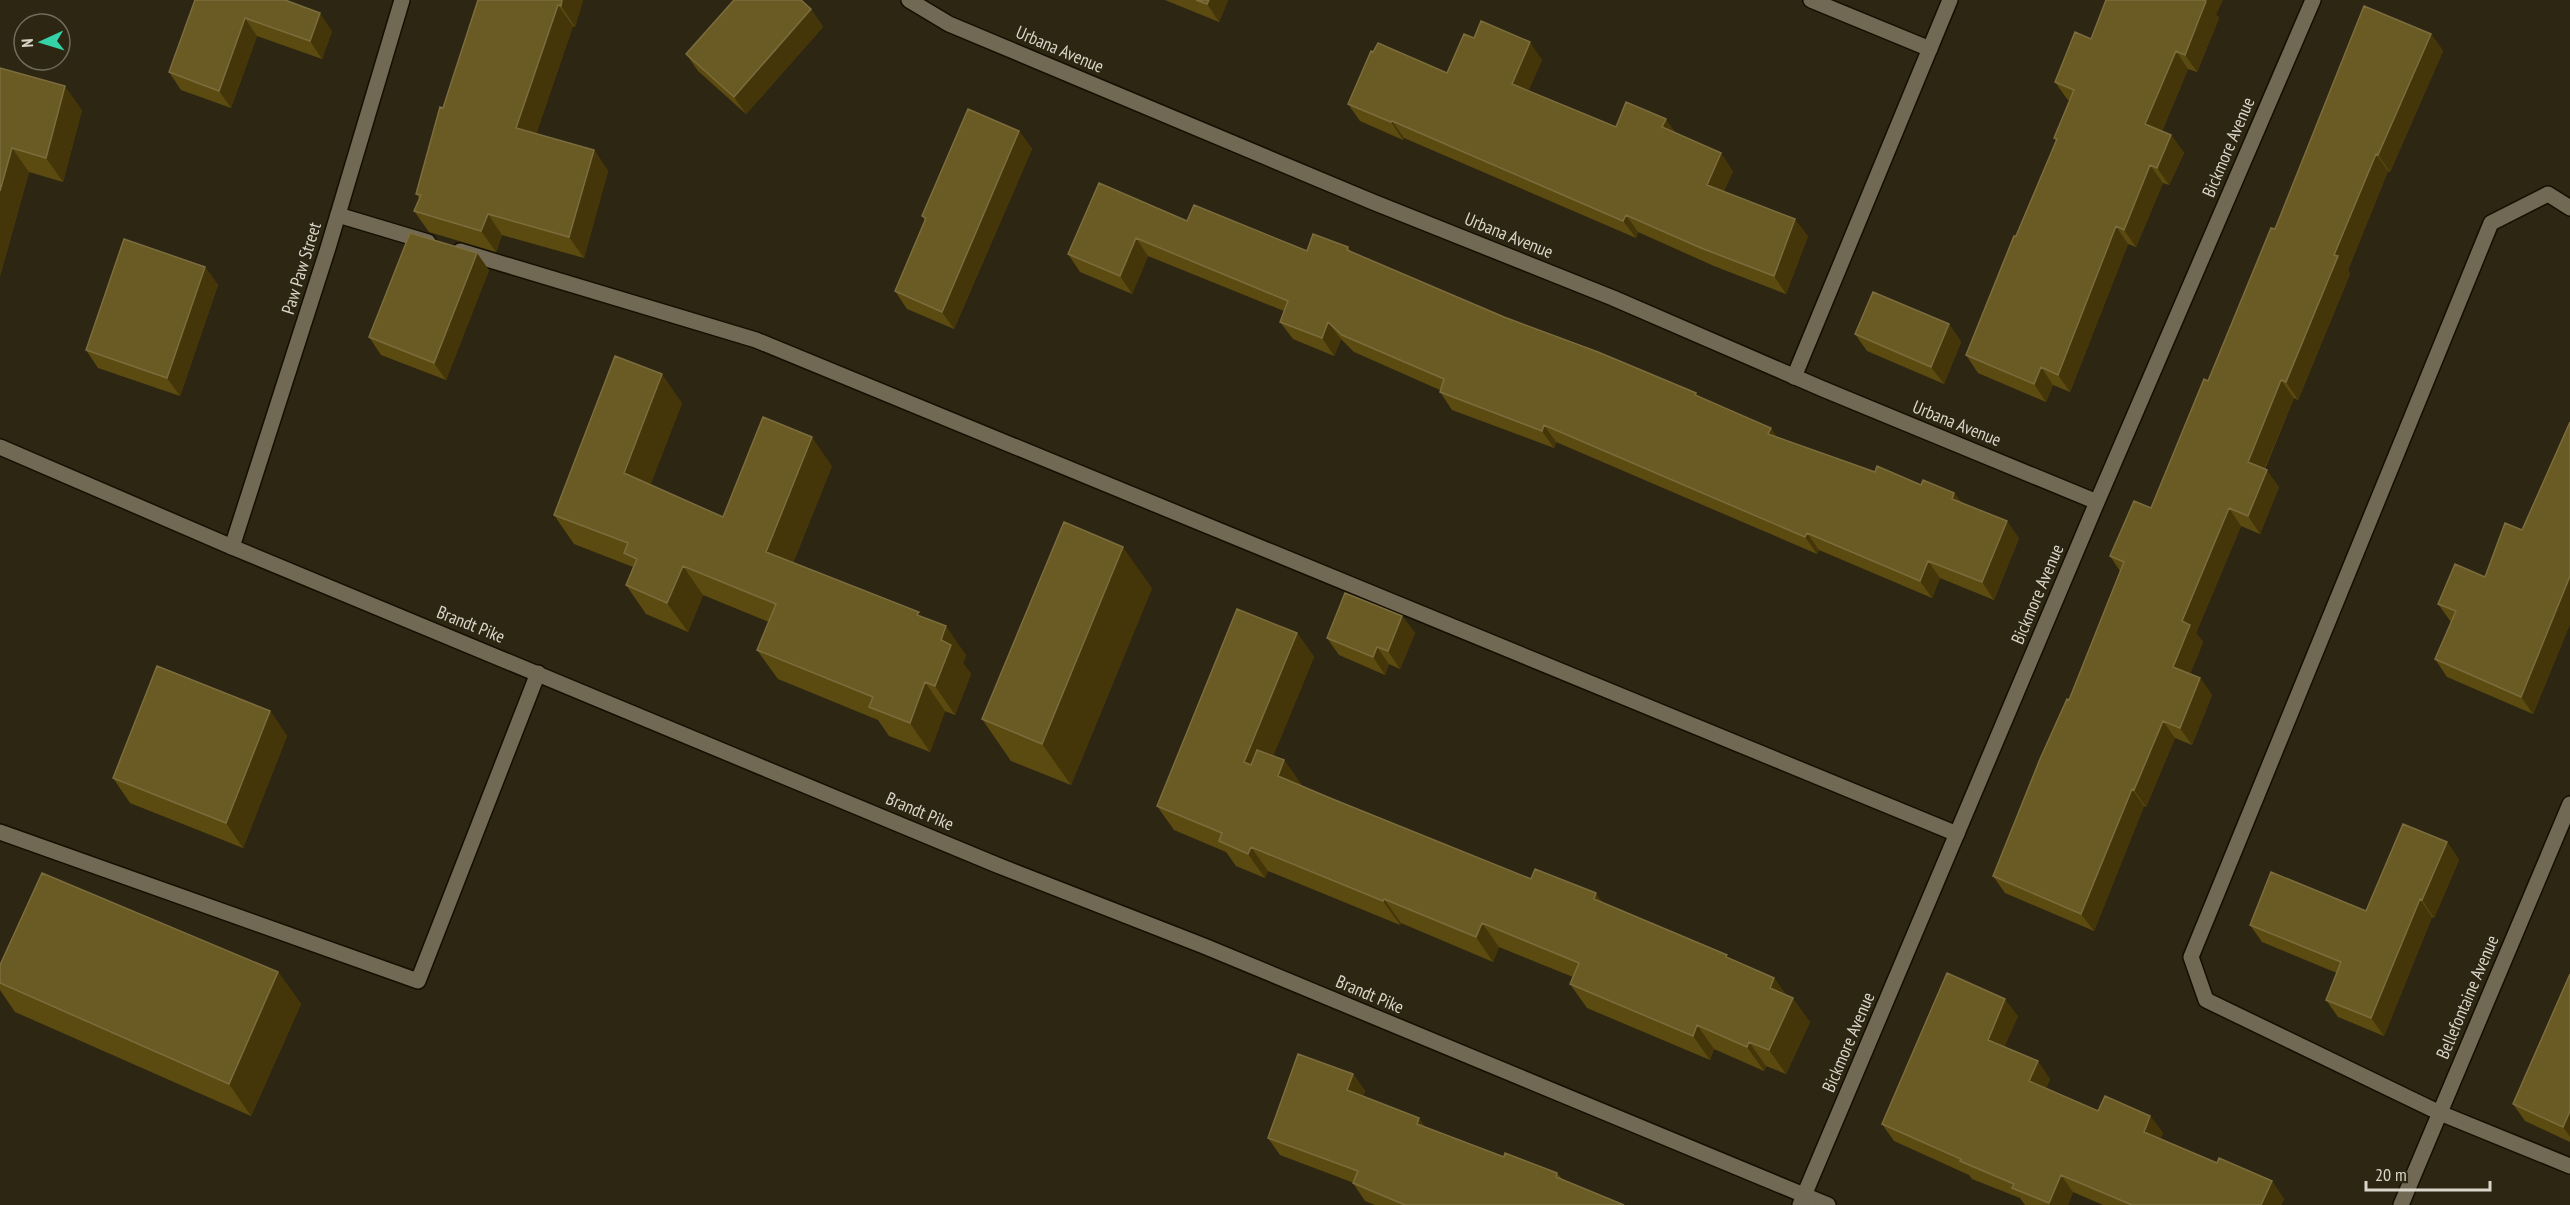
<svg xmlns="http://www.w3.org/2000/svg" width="2570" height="1205" font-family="'PT Sans Narrow',sans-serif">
	<rect width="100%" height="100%" fill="#2d2613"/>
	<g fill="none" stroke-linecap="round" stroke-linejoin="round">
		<defs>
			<path id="service" d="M 1811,0 L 1930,49
				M 2570,208 L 2548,194 L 2491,223 L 2191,957 L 2206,1000 L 2440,1113 L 2570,1166
				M 338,215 L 428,242
				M 460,251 L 756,340 L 1957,834
				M 1794,377 L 1950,0
				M 0,832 L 418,981 L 538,673"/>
			<path id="minor" d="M 909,0 L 949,24 L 1373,202 L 1613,298 L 1823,389 L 2097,502
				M 232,547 L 328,248 L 402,0
				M 1800,1205 L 2097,502 L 2313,0
				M 2401,1205 L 2570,804"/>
			<path id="secondary" d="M 0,447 L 232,547 L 997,865 L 1204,946 L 1828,1205"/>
		</defs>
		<use href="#service" stroke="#150f01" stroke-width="18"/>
		<use href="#minor" stroke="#150f01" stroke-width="18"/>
		<use href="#secondary" stroke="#150f01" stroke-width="18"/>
		<use href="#service" stroke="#716954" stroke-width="15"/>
		<use href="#minor" stroke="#716954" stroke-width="15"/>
		<use href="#secondary" stroke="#716954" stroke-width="15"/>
	</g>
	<path fill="#5c4b10" d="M 195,0 L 332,31 L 322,59 L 257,36 L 231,108 L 181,90 L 169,72 Z
		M 478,0 L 583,0 L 575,27 L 573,26 L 536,134 L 594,150 L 608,171 L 584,258 L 502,235 L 496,252 L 429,232 L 414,211 L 419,198 L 416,194 Z
		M 1165,0 L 1228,0 L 1219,22 Z
		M 811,9 L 823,27 L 746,114 L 698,71 L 686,54 Z
		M 2216,15 L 2219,18 L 2197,72 L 2188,69 L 2162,131 L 2171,135 L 2184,153 L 2169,185 L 2163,183 L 2136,247 L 2128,244 L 2070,392 L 2053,385 L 2046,402 L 1978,373 L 1966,355 L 2056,141 L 2054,138 L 2070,101 L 2067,99 L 2055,82 L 2091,39 Z
		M 2431,34 L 2443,51 L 2390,172 L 2388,171 L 2348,270 L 2350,274 L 2298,400 L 2294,398 L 2265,469 L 2279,487 L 2260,534 L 2241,526 L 2196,633 L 2203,642 L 2190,674 L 2200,678 L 2212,695 L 2192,745 L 2175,738 L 2146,807 L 2144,806 L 2094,931 L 2005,893 L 1993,876 L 2069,700 L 2120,571 L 2110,556 L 2151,508 L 2275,229 Z
		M 1474,38 L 1542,60 L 1528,91 L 1616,127 L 1676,134 L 1733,171 L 1724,191 L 1808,236 L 1786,294 L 1714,266 L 1638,232 L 1636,238 L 1404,138 L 1403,140 L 1360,121 L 1348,104 L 1447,73 Z
		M 0,68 L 82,110 L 63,182 L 29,172 L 0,276 Z
		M 1019,131 L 1032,149 L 954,329 L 907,309 L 895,291 L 925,221 L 922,216 Z
		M 1187,221 L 1307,251 L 1348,247 L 1351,252 L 1504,317 L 1696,393 L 1698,396 L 1778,438 L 1875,472 L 1954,493 L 1961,502 L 2019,538 L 1994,600 L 1940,578 L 1932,598 L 1819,550 L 1817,554 L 1556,442 L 1554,448 L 1452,410 L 1440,392 L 1440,390 L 1354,352 L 1341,339 L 1334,356 L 1293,339 L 1280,322 L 1284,311 L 1148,256 L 1132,294 L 1080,272 L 1068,254 Z
		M 205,267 L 218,285 L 180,396 L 98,368 L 86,350 Z
		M 489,270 L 446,380 L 381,355 L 369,337 Z
		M 1949,324 L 1961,342 L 1944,384 L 1867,351 L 1855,334 Z
		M 682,403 L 650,485 L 723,517 L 832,466 L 793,563 L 922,617 L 966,655 L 963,663 L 971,674 L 955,715 L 945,711 L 930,752 L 889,736 L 878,720 L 778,679 L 757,650 L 769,622 L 703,595 L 688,632 L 646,614 L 626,585 L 633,567 L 574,544 L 554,515 Z
		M 1152,588 L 1071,785 L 1011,761 L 982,719 Z
		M 2438,604 L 2570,624 L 2533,714 L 2447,677 L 2435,659 L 2451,622 Z
		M 1402,616 L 1415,633 L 1400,669 L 1389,664 L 1385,675 L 1339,655 L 1327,638 Z
		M 1297,633 L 1314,657 L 1273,756 L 1284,760 L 1301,784 L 1301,786 L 1531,879 L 1602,902 L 1774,978 L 1786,995 L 1810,1022 L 1786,1074 L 1766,1066 L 1764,1071 L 1714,1049 L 1710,1060 L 1587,1008 L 1570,984 L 1573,977 L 1499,947 L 1493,962 L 1401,923 L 1400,925 L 1268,871 L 1265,878 L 1236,866 L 1226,852 L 1174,830 L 1157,806 Z
		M 270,711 L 287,736 L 243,848 L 130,803 L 113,778 Z
		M 2447,842 L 2459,860 L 2434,918 L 2432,917 L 2384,1036 L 2338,1017 L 2326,1000 L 2337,973 L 2262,942 L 2250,925 L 2366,911 Z
		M 0,965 L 278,972 L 301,1004 L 251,1116 L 15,1012 L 0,990 Z
		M 2570,974 L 2570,1142 L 2525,1121 L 2513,1104 Z
		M 2018,1016 L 2004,1047 L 2050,1079 L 2046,1088 L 2098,1111 L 2150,1116 L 2163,1133 L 2160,1139 L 2217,1163 L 2272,1181 L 2284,1199 L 2281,1205 L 2103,1205 L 2073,1192 L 2068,1205 L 2025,1205 L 2020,1198 L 1972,1179 L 1969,1175 L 1894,1141 L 1882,1124 Z
		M 1353,1074 L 1365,1091 L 1363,1096 L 1425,1127 L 1504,1157 L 1557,1173 L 1562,1179 L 1624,1205 L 1375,1205 L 1365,1201 L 1353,1183 L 1354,1183 L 1280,1155 L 1268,1138 Z"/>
	<path fill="#443609" d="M 562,0 L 583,0 L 575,27 L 561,6 Z
		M 1209,0 L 1228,0 L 1219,22 L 1207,4 Z
		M 2203,0 L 2223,0 L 2216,15 L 2219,18 L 2197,72 L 2185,55 Z
		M 558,5 L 573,26 L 531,149 L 516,128 Z
		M 811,9 L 823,27 L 746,114 L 734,97 Z
		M 320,13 L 332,31 L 322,59 L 310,41 Z
		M 245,18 L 257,36 L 231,108 L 219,91 Z
		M 2431,34 L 2443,51 L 2390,172 L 2378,155 Z
		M 1530,42 L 1542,60 L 1524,101 L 1512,84 Z
		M 2176,51 L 2188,69 L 2157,142 L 2145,124 Z
		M 65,86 L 82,110 L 63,182 L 46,158 Z
		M 1666,119 L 1678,136 L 1662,127 Z
		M 1392,121 L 1404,138 L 1403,140 L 1391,122 Z
		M 1019,131 L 1032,149 L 954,329 L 942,312 Z
		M 2171,135 L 2184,153 L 2169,185 L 2157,168 Z
		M 12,148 L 29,172 L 0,276 L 0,191 Z
		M 594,150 L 608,171 L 584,258 L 569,237 Z
		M 1721,153 L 1733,171 L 1719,202 L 1707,185 Z
		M 2376,154 L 2388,171 L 2348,270 L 2350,274 L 2298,400 L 2286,382 L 2334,255 Z
		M 2150,165 L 2163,183 L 2136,247 L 2124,230 Z
		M 488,214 L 502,235 L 496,252 L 481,231 Z
		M 1626,215 L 1638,232 L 1636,238 L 1623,221 Z
		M 1795,219 L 1808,236 L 1786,294 L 1774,276 Z
		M 2116,226 L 2128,244 L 2070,392 L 2058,375 Z
		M 1136,238 L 1148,256 L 1132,294 L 1120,276 Z
		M 477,253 L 489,270 L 446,380 L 434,363 Z
		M 205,267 L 218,285 L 180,396 L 167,378 Z
		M 1328,322 L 1341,339 L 1334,356 L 1322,338 Z
		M 1949,324 L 1961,342 L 1944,384 L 1931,367 Z
		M 2041,367 L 2053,385 L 2046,402 L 2034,384 Z
		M 662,374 L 682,403 L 644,502 L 624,473 Z
		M 2281,380 L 2294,398 L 2260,479 L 2248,462 Z
		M 1544,425 L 1556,442 L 1554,448 L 1542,431 Z
		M 1771,428 L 1783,445 L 1768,434 Z
		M 812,437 L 832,466 L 786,581 L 766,552 Z
		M 2267,470 L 2279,487 L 2260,534 L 2248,516 Z
		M 1954,493 L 1966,510 L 1952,499 Z
		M 2229,508 L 2241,526 L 2196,633 L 2203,642 L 2186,684 L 2173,667 L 2182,621 Z
		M 2007,521 L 2019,538 L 1994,600 L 1982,582 Z
		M 1807,533 L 1819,550 L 1817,554 L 1805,537 Z
		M 1123,547 L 1152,588 L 1071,785 L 1042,744 Z
		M 1928,561 L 1940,578 L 1932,598 L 1920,581 Z
		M 683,566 L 703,595 L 688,632 L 667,603 Z
		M 2570,576 L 2570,624 L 2533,714 L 2521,697 Z
		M 1402,616 L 1415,633 L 1400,669 L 1388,651 Z
		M 946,626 L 966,655 L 963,663 L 971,674 L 955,715 L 935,686 L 941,640 Z
		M 1297,633 L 1314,657 L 1261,786 L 1244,762 Z
		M 1377,647 L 1389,664 L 1385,675 L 1373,657 Z
		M 2200,678 L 2212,695 L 2192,745 L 2180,728 Z
		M 925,682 L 945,711 L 930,752 L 910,723 Z
		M 270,711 L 287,736 L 243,848 L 226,823 Z
		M 2163,721 L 2175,738 L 2146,807 L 2134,790 Z
		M 1284,760 L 1301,784 L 1295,800 L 1278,776 Z
		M 2132,789 L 2144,806 L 2094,931 L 2081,914 Z
		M 2447,842 L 2459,860 L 2434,918 L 2422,900 Z
		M 1251,847 L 1268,871 L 1265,878 L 1248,854 Z
		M 1596,893 L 1613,917 L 1594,899 Z
		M 1384,899 L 1401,923 L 1400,925 L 1383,901 Z
		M 2420,899 L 2432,917 L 2384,1036 L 2371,1018 Z
		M 1482,923 L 1499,947 L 1493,962 L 1476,937 Z
		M 278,972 L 301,1004 L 251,1116 L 229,1084 Z
		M 1774,978 L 1791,1002 L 1793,998 L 1810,1022 L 1786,1074 L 1769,1050 L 1770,988 Z
		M 2005,999 L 2018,1016 L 2000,1057 L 1988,1040 Z
		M 1697,1025 L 1714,1049 L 1710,1060 L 1693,1036 Z
		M 1749,1042 L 1766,1066 L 1764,1071 L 1747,1047 Z
		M 2038,1061 L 2050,1079 L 2041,1098 L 2029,1081 Z
		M 1353,1074 L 1365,1091 L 1359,1107 L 1347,1090 Z
		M 2570,1111 L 2570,1137 L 2563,1127 Z
		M 2150,1116 L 2163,1133 L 2156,1149 L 2144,1132 Z
		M 1419,1118 L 1431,1135 L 1417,1124 Z
		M 2061,1175 L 2073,1192 L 2068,1205 L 2050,1205 L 2049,1203 Z
		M 2272,1181 L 2284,1199 L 2281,1205 L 2261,1205 Z"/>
	<path fill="#6a5a24" stroke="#7c6d3e" stroke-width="1.5" d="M 195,0 L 285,0 L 320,13 L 310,41 L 245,18 L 219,91 L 169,72 Z
		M 478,0 L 562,0 L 561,6 L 558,5 L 516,128 L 594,150 L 569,237 L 488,214 L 481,231 L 414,211 L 421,195 L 416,194 L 440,107 L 443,108 Z
		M 734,0 L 801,0 L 811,9 L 734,97 L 686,54 Z
		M 1196,0 L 1209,0 L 1207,4 Z
		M 2106,0 L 2204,0 L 2206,1 L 2185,55 L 2176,51 L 2145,124 L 2171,135 L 2157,168 L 2150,165 L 2124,230 L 2116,226 L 2058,375 L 2041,367 L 2034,384 L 1966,355 L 2014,236 L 2016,236 L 2057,139 L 2054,138 L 2074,90 L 2055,82 L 2075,32 L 2091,39 Z
		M 2364,6 L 2431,34 L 2378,155 L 2376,154 L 2334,255 L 2338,256 L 2286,382 L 2281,380 L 2248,462 L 2267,470 L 2248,516 L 2229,508 L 2182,621 L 2190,625 L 2173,667 L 2200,678 L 2180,728 L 2163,721 L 2134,790 L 2132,789 L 2081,914 L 1993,876 L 2040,759 L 2067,699 L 2069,700 L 2124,562 L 2110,556 L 2134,501 L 2151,508 L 2204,379 L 2208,381 L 2271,228 L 2275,229 Z
		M 1481,21 L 1530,42 L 1512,84 L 1616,127 L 1626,102 L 1666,119 L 1662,127 L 1721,153 L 1707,185 L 1795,219 L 1774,276 L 1701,248 L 1626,215 L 1623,221 L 1392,121 L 1391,122 L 1348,104 L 1371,51 L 1373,52 L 1378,43 L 1447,73 L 1464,34 L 1474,38 Z
		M 0,68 L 65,86 L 46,158 L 12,148 L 0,191 Z
		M 968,109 L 1019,131 L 942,312 L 895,291 L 926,218 L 922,216 Z
		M 1099,183 L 1187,221 L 1194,205 L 1307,251 L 1313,234 L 1348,247 L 1347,250 L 1504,317 L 1598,352 L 1696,393 L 1695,395 L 1771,428 L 1768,434 L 1875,472 L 1877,466 L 1921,485 L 1923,480 L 1954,493 L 1952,499 L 2007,521 L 1982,582 L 1928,561 L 1920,581 L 1807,533 L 1805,537 L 1544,425 L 1542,431 L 1440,392 L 1444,379 L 1342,335 L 1328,322 L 1322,338 L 1280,322 L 1288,301 L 1136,238 L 1120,276 L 1068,254 Z
		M 410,233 L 477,253 L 434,363 L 369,337 Z
		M 124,239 L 205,267 L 167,378 L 86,350 Z
		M 1873,292 L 1949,324 L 1931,367 L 1855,334 Z
		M 615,356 L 662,374 L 624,473 L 723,517 L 763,417 L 812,437 L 766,552 L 919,612 L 917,615 L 946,626 L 941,640 L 951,645 L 935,686 L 925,682 L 910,723 L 869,707 L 873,697 L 757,650 L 776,604 L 683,566 L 667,603 L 626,585 L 637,559 L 624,553 L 628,543 L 554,515 Z
		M 2570,422 L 2570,576 L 2521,697 L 2435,659 L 2456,611 L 2438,604 L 2455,564 L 2485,577 L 2505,523 L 2522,530 Z
		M 1064,522 L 1123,547 L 1042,744 L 982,719 Z
		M 1345,593 L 1402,616 L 1388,651 L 1377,647 L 1373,657 L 1327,638 Z
		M 1237,609 L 1297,633 L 1244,762 L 1251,765 L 1257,750 L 1284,760 L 1278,776 L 1330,798 L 1531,879 L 1535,869 L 1596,893 L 1594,899 L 1727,955 L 1726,957 L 1774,978 L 1770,988 L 1793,998 L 1769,1050 L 1749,1042 L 1747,1047 L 1697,1025 L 1693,1036 L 1570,984 L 1579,963 L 1482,923 L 1476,937 L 1384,899 L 1383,901 L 1251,847 L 1248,854 L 1219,841 L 1222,833 L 1157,806 Z
		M 157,666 L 270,711 L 226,823 L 113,778 Z
		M 2403,824 L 2447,842 L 2422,900 L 2420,899 L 2371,1018 L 2326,1000 L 2341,962 L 2250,925 L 2271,872 L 2366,911 Z
		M 42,873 L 278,972 L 229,1084 L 0,983 L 0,965 Z
		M 1947,973 L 2005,999 L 1988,1040 L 2038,1061 L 2029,1081 L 2098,1111 L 2105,1096 L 2150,1116 L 2144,1132 L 2217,1163 L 2219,1158 L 2272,1181 L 2261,1205 L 2132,1205 L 2061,1175 L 2049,1203 L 2012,1188 L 2014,1184 L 1960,1161 L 1961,1159 L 1882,1124 Z
		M 2570,974 L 2570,1111 L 2563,1127 L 2513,1104 Z
		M 1298,1054 L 1353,1074 L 1347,1090 L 1419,1118 L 1417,1124 L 1504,1157 L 1505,1153 L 1557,1173 L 1556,1177 L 1624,1205 L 1405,1205 L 1353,1183 L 1358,1171 L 1268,1138 Z"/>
	<g text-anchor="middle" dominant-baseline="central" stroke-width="4.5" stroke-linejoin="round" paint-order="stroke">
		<g font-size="18" fill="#dad5ca" stroke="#2d2613">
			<text transform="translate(1060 49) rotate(23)">Urbana Avenue</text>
			<text transform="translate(2228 147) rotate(-67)">Bickmore Avenue</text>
			<text transform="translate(1509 235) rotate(22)">Urbana Avenue</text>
			<text transform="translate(301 268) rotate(-73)">Paw Paw Street</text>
			<text transform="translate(1957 423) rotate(22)">Urbana Avenue</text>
			<text transform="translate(2037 594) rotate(-67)">Bickmore Avenue</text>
			<text transform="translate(471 624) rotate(22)">Brandt Pike</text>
			<text transform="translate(920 811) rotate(23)">Brandt Pike</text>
			<text transform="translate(1370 994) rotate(23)">Brandt Pike</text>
			<text transform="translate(2467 997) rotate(-67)">Bellefontaine Avenue</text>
			<text transform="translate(1848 1042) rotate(-67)">Bickmore Avenue</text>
		</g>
	</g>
	<g transform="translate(42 42) rotate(266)"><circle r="28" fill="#2d2613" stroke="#726c5c" stroke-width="1.5"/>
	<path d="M0-4.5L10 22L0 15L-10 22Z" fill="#34d4a8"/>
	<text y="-9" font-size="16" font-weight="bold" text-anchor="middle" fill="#dad5ca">N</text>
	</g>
	<path d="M2366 1181v9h124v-9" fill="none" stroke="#dad5ca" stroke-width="3"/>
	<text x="2375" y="1181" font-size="18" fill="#dad5ca" stroke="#2d2613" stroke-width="4.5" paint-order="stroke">20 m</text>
</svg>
